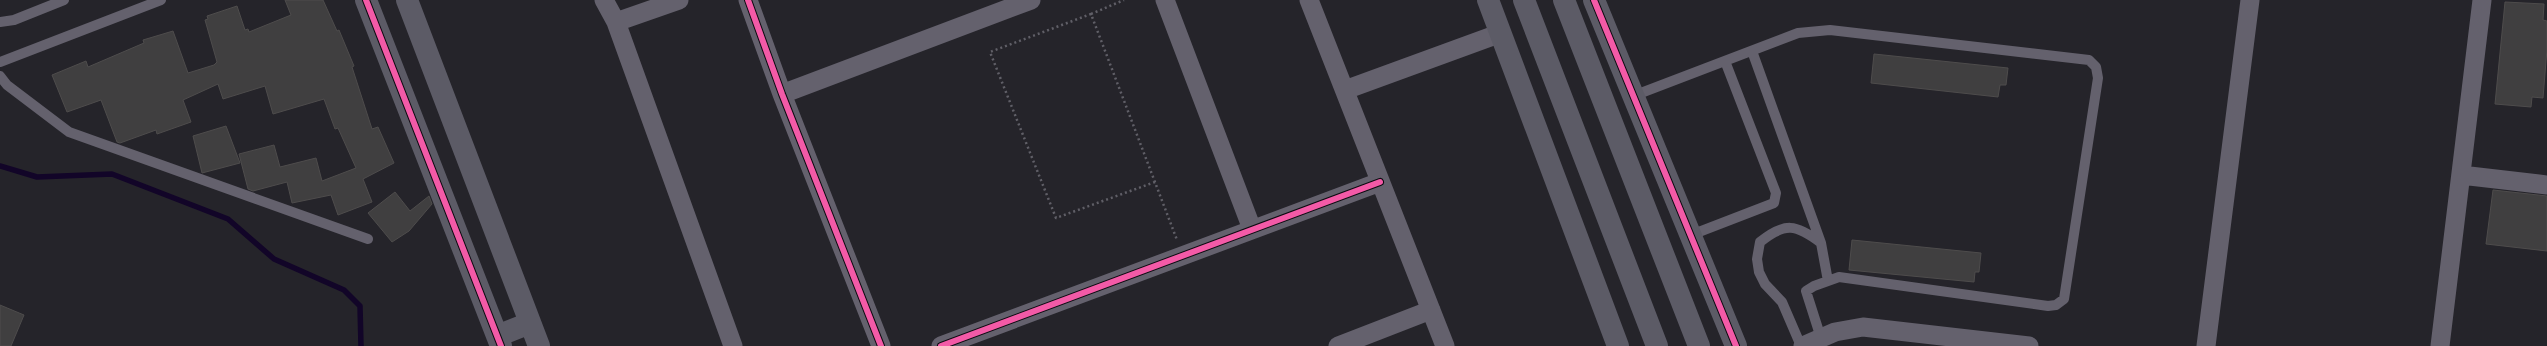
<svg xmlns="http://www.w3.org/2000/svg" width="2547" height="346" font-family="'Work Sans',sans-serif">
	<rect width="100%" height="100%" fill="#25242a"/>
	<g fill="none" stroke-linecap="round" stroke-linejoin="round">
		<path stroke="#120528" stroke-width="5.5" d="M 0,166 L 37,177 L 112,174 L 228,219 L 274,259 L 344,290 L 360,306 L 361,346"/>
	</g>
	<path fill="#403f40" stroke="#4e4c4c" d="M 285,0 L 323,0 L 337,31 L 339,30 L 354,66 L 352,67 L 372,129 L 378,127 L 394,163 L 363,179 L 372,202 L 338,215 L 331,195 L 292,203 L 287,182 L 253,191 L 248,189 L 239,154 L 274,145 L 280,167 L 316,158 L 322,181 L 356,168 L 338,128 L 335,129 L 324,99 L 273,114 L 265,86 L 223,99 L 218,84 L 183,100 L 191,122 L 157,134 L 156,130 L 120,143 L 117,142 L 101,100 L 67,112 L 52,75 L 86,61 L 88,67 L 144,43 L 143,40 L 173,31 L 188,73 L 214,65 L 217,62 L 205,20 L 208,19 L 207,16 L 237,6 L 245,30 L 248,29 L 249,32 L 291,15 Z
		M 2505,2 L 2544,4 L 2543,20 L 2547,21 L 2547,49 L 2543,98 L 2532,97 L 2531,107 L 2495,104 Z
		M 1874,54 L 2008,68 L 2006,85 L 2000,85 L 1998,97 L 1871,83 Z
		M 226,126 L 240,163 L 202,173 L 193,136 Z
		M 2493,190 L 2547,196 L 2547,251 L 2486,244 Z
		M 395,192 L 410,211 L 429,196 L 432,204 L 409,231 L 392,242 L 368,213 Z
		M 1852,240 L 1981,253 L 1979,272 L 1975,272 L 1974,282 L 1849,270 Z
		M 0,305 L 24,315 L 11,346 L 0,346 Z"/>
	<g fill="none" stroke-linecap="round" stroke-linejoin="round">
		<path stroke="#605f67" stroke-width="2.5" stroke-dasharray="2 3" stroke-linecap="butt" d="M 1091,14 L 1124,0
			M 1155,182 L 1056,218 L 990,52 L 1091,14 L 1177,240"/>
		<path stroke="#64616d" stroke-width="10" d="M 0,22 L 14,20 L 64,0
			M 1752,51 L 1821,243
			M 0,62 L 161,0
			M 0,76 L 7,85 L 69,132 L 368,239
			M 1633,96 L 1798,33 L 1830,30 L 2089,60 L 2096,67 L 2098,78 L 2064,299 L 2056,305 L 2048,306 L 1839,277 L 1814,286 L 1806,291 L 1821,338
			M 1691,235 L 1774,203 L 1776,193 L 1725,61
			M 1801,346 L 1782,302 L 1765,284 L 1759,272 L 1757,259 L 1760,242 C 1785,222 1796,224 1821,243 L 1828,281"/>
		<path stroke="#64616d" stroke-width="19" d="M 604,0 L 616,22 L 733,346
			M 748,0 L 782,94 L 881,346
			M 1165,0 L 1252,229
			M 1309,0 L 1445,346
			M 616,22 L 679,0
			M 1345,90 L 1501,33
			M 782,94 L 1031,0
			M 2461,175 L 2547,185
			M 941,346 L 1380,182
			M 1338,346 L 1431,310
			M 1803,346 L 1835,332 L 1863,327 L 2029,346
			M 2206,346 L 2250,0
			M 2440,346 L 2482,0"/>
		<path stroke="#5c5b66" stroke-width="22" d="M 366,0 L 501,346
			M 407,0 L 539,346
			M 1488,0 L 1618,346
			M 1524,0 L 1657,346
			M 1564,0 L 1699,346
			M 1594,0 L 1736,346
			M 497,336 L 530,323"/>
		<defs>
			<path id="cycleway" d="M 366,0 L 501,346
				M 748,0 L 782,94 L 881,346
				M 1594,0 L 1736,346
				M 941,346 L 1380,182"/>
		</defs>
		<use href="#cycleway" stroke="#0d0b11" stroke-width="8"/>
		<use href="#cycleway" stroke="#f35aa7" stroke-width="6"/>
	</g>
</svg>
